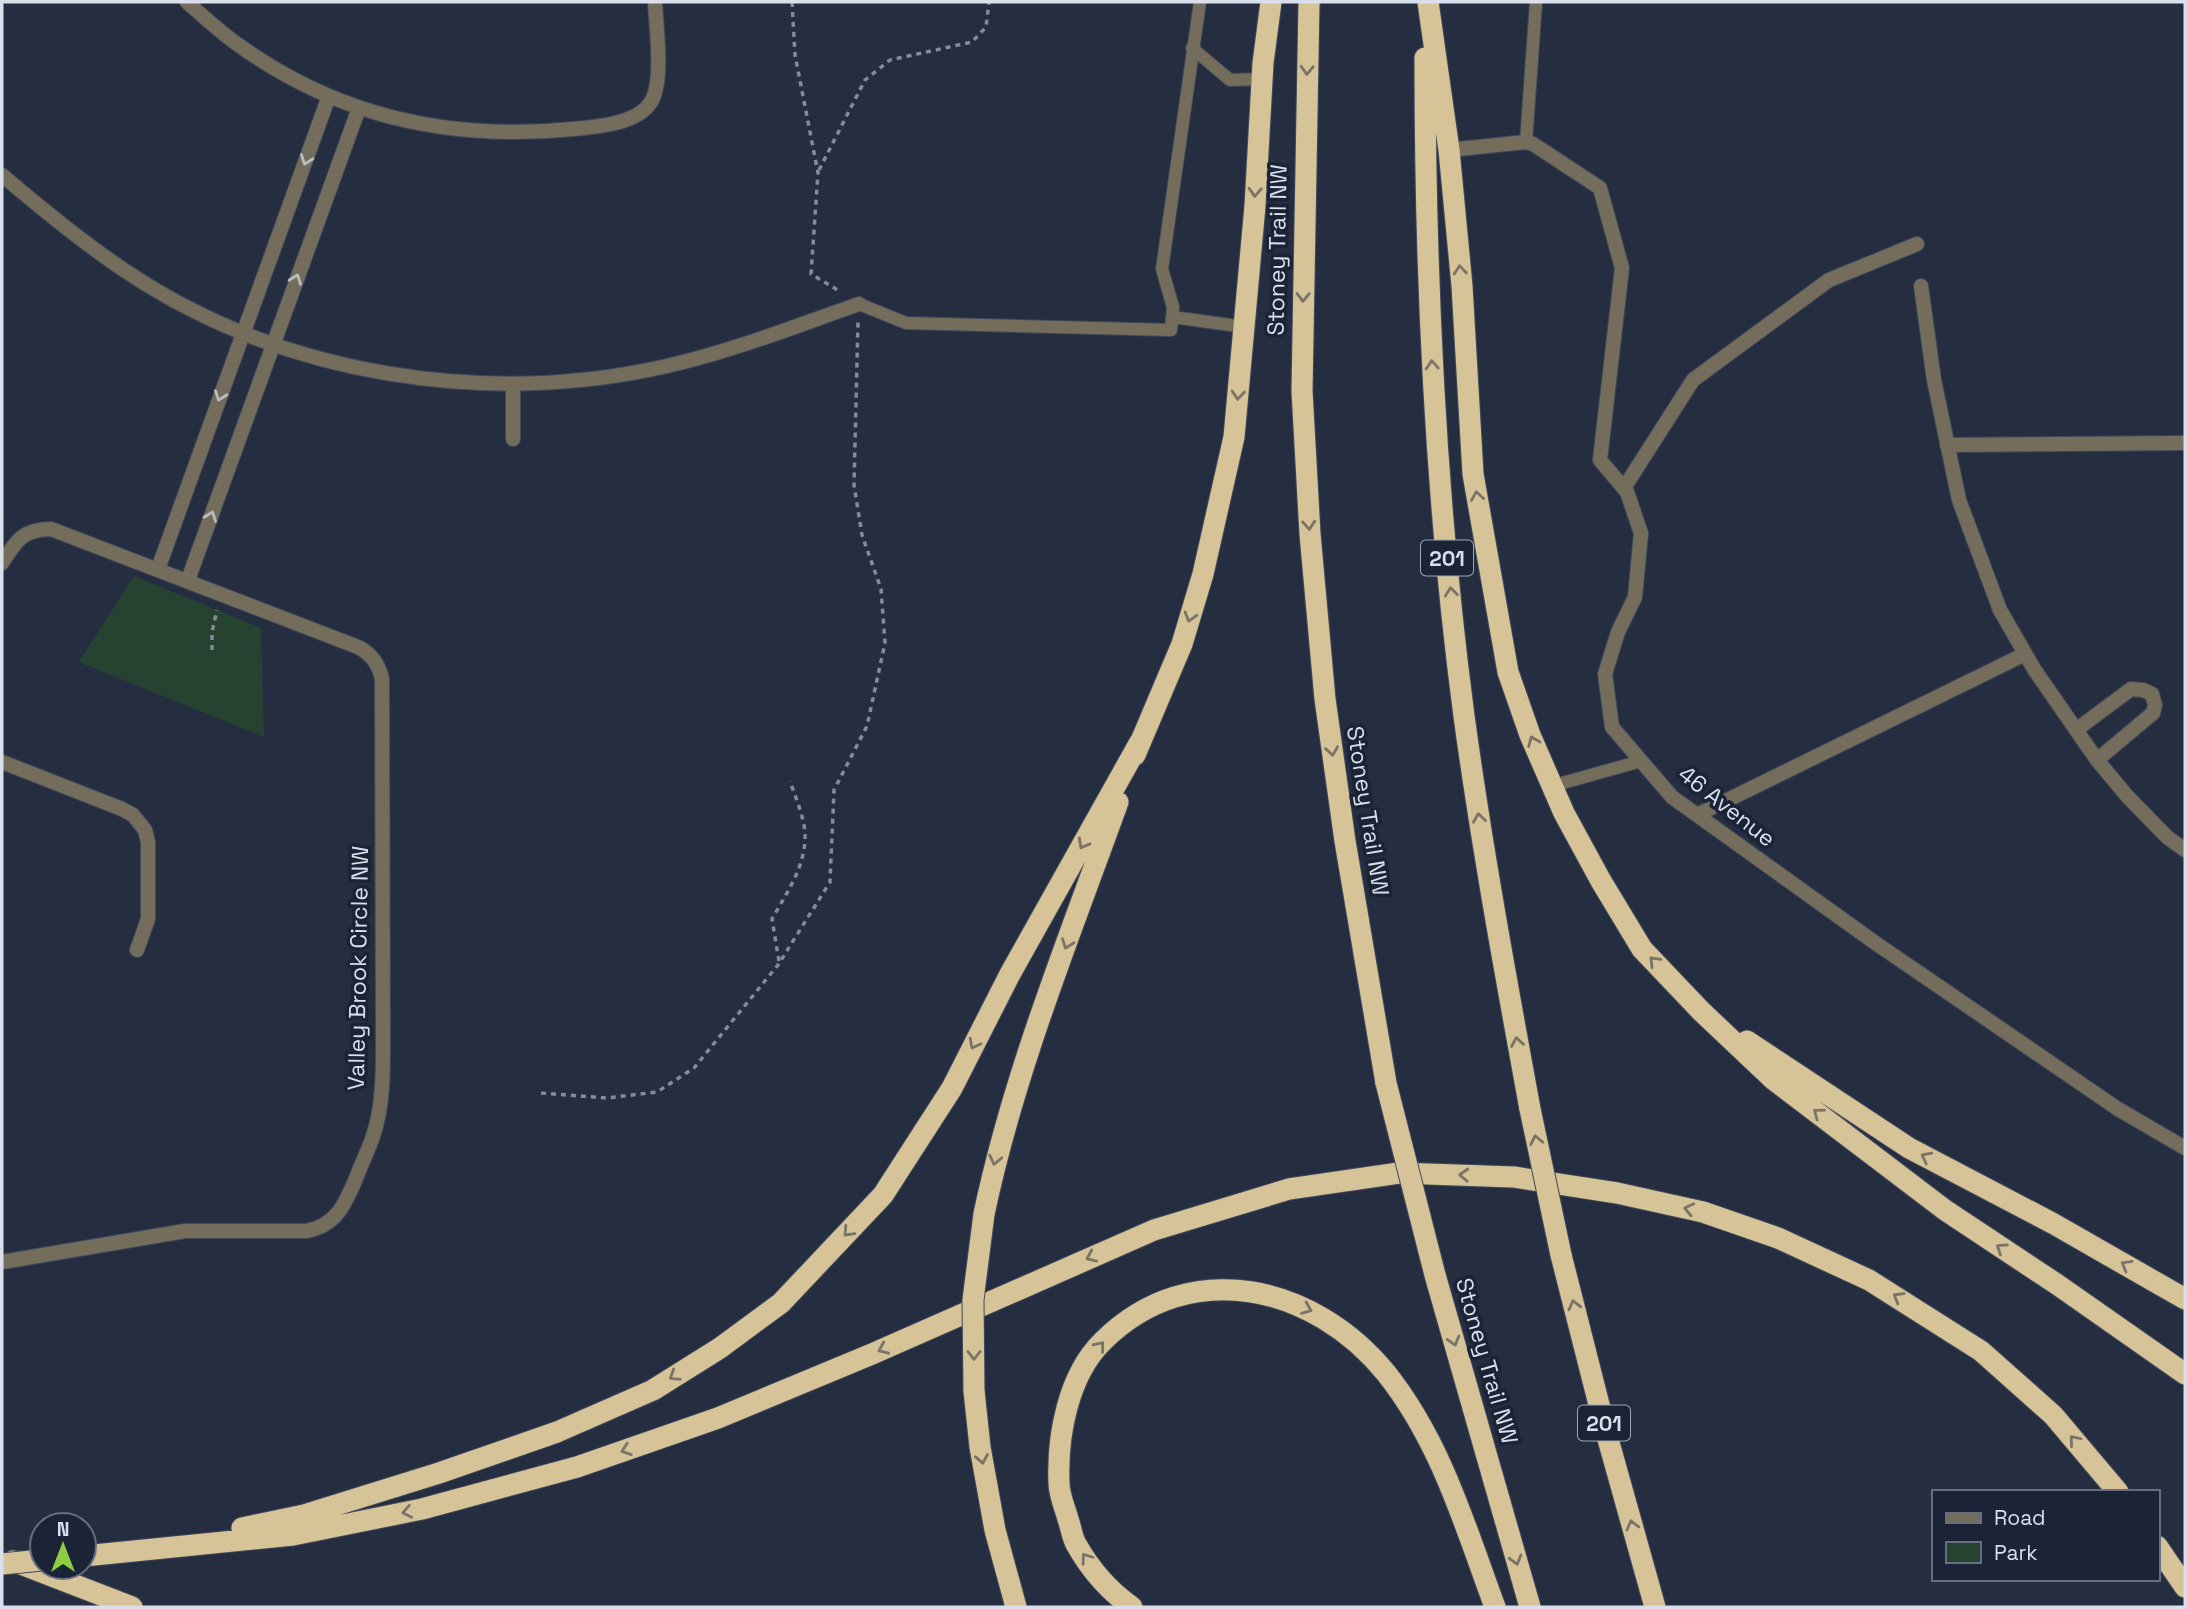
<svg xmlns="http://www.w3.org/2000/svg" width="2187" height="1609" font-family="'Space Grotesk',sans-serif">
	<rect width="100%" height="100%" fill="#252e40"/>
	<path fill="#264332" d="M 134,576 L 261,628 L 264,737 L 79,662 Z"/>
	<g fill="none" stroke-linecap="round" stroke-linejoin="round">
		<defs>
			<path id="lane" d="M 1192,48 L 1230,80 L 1262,79
				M 1526,142 L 1536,2
				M 859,304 L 906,323 L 1171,330 L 1173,307 L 1162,269 L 1200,2
				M 1172,317 L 1245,327
				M 1552,786 L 1641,761"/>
			<path id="street" d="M 187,2 C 204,17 221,33 240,46 C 339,117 453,141 573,129 C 597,127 637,124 651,102 C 664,80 656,28 655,2
				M 1449,150 L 1526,142 L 1533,144 L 1600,188 L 1622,268 L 1600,460 L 1627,492 L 1641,533 L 1635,597 L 1618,632 L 1605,674 L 1612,727 L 1672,797 L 1874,942 L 2118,1109 L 2185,1148
				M 2,175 C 42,209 83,243 127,272 C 283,376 486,407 667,366 C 733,351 796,326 859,304
				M 1921,286 L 1934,380 L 1959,500 L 2000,610 L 2034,669 L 2097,760 L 2127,796 L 2167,837 L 2185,850
				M 513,439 L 513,384
				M 1947,445 L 2185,443
				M 1624,488 L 1693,380 L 1829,280 L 1917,244
				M 2,563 C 16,541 23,529 51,529 L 358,647 C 372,654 379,665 382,679 L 383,1034 C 383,1067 384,1104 373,1136 C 369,1149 362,1162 357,1176 C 346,1202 337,1226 306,1231 L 185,1231 L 2,1262
				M 158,569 L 329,96
				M 188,580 L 359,108
				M 2076,730 L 2131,689 L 2143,690 L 2152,694 L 2155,705 L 2153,713 L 2097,760
				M 2,762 L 122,809 L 133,815 L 145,830 L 148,842 L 148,919 L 137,950
				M 1697,815 L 2025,654"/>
			<path id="highway" d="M 1309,2 L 1302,391 L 1310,534 L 1325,699 L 1345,841 L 1386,1083
				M 1428,2 L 1449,150 L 1462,286 L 1473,474 L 1508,672 L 1530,735 L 1564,813 L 1601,881 L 1642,949 L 1701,1011 L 1774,1080 L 1945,1210 L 2058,1285 L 2185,1374
				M 1425,58 C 1425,278 1435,497 1464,716 C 1482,848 1506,978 1530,1109
				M 1135,755 L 1182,644 L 1203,574 L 1234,437 L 1255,206 L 1263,63 L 1271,2
				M 1747,1041 L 1909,1148 L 2054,1224 L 2185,1299
				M 984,1214 C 1014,1072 1069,938 1118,802
				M 1561,1255 L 1606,1432 L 1655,1607
				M 1435,1275 L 1530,1607
				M 974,1391 L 980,1447 L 995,1530 L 1016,1607
				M 242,1528 L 304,1515 L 439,1473 L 557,1432 L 653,1390 L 720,1348 L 781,1303 L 883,1195 L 952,1088 L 1010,974 L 1140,742
				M 2157,1546 L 2185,1587
				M 84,1556 L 293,1535 L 422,1509 L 577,1467 L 718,1418 L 872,1354 L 1154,1230 L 1289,1189 L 1399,1173 L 1514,1177 L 1617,1193 L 1703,1212 L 1778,1238 L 1869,1280 L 1981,1351 L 2053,1415 L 2118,1492
				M 13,1561 L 132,1607
				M 1132,1607 C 1109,1591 1090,1569 1076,1544 C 1072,1537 1071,1527 1068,1519 C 1065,1508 1059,1495 1059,1483 C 1057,1436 1068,1375 1103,1341 C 1190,1255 1314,1285 1386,1373 C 1441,1442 1465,1526 1495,1607"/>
		</defs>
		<use href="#lane" stroke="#424a5b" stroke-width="14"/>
		<use href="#street" stroke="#424a5b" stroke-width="16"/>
		<use href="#highway" stroke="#424a5b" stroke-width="23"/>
		<path stroke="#848b9a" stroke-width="3.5" stroke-dasharray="5 5" stroke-linecap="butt" d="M 792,2 L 795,55 L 818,173 L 811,274 L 841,292
			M 819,170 L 865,80 L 890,60 L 972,42 L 986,27 L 989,2
			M 212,650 L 212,632 L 217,610
			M 779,961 L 772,919 C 786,894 804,869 805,839 C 806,821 796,799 790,781
			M 541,1093 L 607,1098 L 657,1092 L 694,1068 L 778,965 L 830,882 L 834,790 L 867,726 L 885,643 L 881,589 L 862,535 L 854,485 L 858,322"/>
		<use href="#lane" stroke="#746d5b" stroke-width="12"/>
		<use href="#street" stroke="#746d5b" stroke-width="14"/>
		<use href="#highway" stroke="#d6c398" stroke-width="21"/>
		<defs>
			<path id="highway-bridge" d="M 1386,1083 L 1435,1275
				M 1530,1109 L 1561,1255
				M 974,1391 L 973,1300 L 984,1214
				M 2,1564 L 42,1560"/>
		</defs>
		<use href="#highway-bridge" stroke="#424a5b" stroke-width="23" stroke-linecap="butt"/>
		<use href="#highway-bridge" stroke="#d6c398" stroke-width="21"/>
	</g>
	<defs><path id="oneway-chevron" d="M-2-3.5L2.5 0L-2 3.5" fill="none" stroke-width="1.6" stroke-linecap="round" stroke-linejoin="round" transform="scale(1.75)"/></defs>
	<g stroke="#787467">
		<use href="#oneway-chevron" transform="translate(1307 70) rotate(92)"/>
		<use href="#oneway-chevron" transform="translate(1255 192) rotate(93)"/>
		<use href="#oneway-chevron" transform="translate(1460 270) rotate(-95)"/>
		<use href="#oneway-chevron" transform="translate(1303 297) rotate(91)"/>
		<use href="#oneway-chevron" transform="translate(1432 365) rotate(-94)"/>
		<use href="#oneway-chevron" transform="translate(1238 395) rotate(95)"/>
		<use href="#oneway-chevron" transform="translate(1477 496) rotate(-99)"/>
		<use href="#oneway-chevron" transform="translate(1309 525) rotate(86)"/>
		<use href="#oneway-chevron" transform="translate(1451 592) rotate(-96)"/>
		<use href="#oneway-chevron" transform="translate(1190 617) rotate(106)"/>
		<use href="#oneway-chevron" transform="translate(1533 741) rotate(-112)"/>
		<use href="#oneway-chevron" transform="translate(1332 751) rotate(82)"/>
		<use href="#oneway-chevron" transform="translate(1479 818) rotate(-98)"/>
		<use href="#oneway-chevron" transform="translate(1083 844) rotate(119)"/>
		<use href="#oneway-chevron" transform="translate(1067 944) rotate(110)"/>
		<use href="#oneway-chevron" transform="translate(1654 961) rotate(-134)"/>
		<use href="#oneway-chevron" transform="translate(1517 1042) rotate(-100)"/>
		<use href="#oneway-chevron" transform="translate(974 1044) rotate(117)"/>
		<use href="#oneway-chevron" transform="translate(1818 1113) rotate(-143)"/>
		<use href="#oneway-chevron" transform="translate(1536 1140) rotate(-102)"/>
		<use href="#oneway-chevron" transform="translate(1926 1157) rotate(-152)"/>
		<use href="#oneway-chevron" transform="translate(995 1160) rotate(102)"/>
		<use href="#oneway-chevron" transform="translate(1464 1175) rotate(-178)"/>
		<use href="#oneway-chevron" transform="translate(1689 1209) rotate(-167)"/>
		<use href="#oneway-chevron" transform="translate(848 1232) rotate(133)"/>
		<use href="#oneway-chevron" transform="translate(2001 1248) rotate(-146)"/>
		<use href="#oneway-chevron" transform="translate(1091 1257) rotate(156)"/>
		<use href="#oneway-chevron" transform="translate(2126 1265) rotate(-150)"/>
		<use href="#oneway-chevron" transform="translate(1898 1297) rotate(-149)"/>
		<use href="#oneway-chevron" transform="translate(1574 1305) rotate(-104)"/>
		<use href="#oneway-chevron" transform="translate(1307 1309) rotate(22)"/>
		<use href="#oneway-chevron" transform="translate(1454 1341) rotate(74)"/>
		<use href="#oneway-chevron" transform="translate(1100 1346) rotate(-51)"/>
		<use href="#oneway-chevron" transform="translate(883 1349) rotate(156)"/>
		<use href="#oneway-chevron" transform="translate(974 1355) rotate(90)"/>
		<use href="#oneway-chevron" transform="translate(674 1376) rotate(148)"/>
		<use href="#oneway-chevron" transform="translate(2074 1440) rotate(-130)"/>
		<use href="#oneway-chevron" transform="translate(626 1450) rotate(161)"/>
		<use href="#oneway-chevron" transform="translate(982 1459) rotate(80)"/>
		<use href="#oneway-chevron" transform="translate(407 1512) rotate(169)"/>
		<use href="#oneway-chevron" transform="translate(1632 1525) rotate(-105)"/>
		<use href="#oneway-chevron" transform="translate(1086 1558) rotate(-126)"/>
		<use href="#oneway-chevron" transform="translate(1516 1560) rotate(74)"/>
	</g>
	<g stroke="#bbbdc0">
		<use href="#oneway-chevron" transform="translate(306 160) rotate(110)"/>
		<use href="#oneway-chevron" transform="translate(296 279) rotate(-70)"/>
		<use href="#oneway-chevron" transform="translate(220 396) rotate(110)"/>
		<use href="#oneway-chevron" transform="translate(211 516) rotate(-70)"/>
	</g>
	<g text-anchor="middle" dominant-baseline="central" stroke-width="7" stroke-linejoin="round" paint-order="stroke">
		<g fill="#1b2436" stroke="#a0a7b5" stroke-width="2">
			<rect x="1421" y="540.5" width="52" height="35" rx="5"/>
			<rect x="1578" y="1405.5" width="52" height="35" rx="5"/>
		</g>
		<g font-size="21" font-weight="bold" fill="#d9dfeb">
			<text x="1447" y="558">201</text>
			<text x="1604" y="1423">201</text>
		</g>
		<g font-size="23" fill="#d9dfeb" stroke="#1b2436">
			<text transform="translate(1277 250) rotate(-89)">Stoney Trail NW</text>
			<text transform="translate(1727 806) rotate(38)">46 Avenue</text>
			<text transform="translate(1368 811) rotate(81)">Stoney Trail NW</text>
			<text transform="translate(358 968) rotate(-89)">Valley Brook Circle NW</text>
			<text transform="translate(1487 1361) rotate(74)">Stoney Trail NW</text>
		</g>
	</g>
	<rect width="2187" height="1609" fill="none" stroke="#d9dfeb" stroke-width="7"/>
	<rect x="1932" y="1490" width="228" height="91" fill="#1b2436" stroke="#676f7e" stroke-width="2"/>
	<rect x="1946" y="1513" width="35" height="10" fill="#746d5b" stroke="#676f7e" stroke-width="2"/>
	<text x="1994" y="1525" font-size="21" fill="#d9dfeb">Road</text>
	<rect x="1946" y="1542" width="35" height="21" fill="#264332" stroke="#676f7e" stroke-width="2"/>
	<text x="1994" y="1560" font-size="21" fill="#d9dfeb">Park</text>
	<g transform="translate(63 1546)"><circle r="33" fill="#1b2436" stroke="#676f7e" stroke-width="2"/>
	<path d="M0-5L12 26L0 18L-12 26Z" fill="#8dce44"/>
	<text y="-10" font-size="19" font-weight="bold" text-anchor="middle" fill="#d9dfeb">N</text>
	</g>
</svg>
